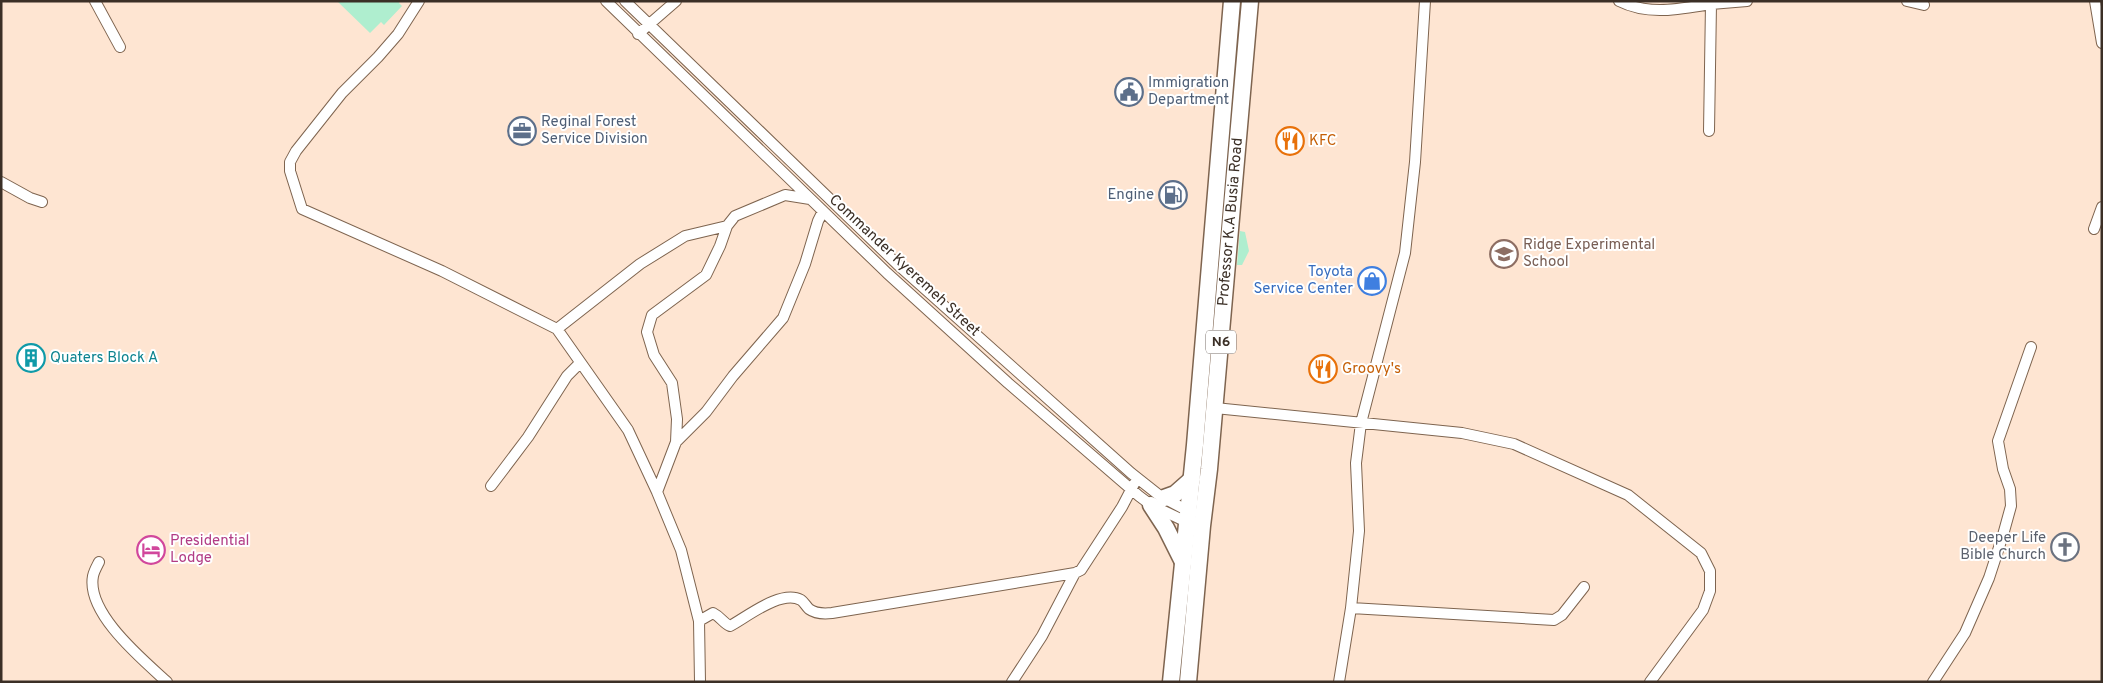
<svg xmlns="http://www.w3.org/2000/svg" width="2103" height="683" font-family="Overpass,sans-serif">
	<rect width="100%" height="100%" fill="#fee5d2"/>
	<path fill="#afeecf" d="M 337,1 L 400,1 L 399,3 L 402,6 L 384,25 L 381,22 L 370,33 Z
		M 1240,231 L 1245,232 L 1249,251 L 1242,265 L 1237,265 Z"/>
	<g fill="none" stroke-linecap="round" stroke-linejoin="round">
		<defs>
			<path id="street" d="M 95,1 L 120,47
				M 419,1 L 398,34 L 378,57 L 342,93 L 296,151 L 290,162 L 290,171 L 302,209 L 442,271 L 557,329 L 628,430 L 657,492 L 681,550 L 699,621 L 700,682
				M 606,1 L 887,273 L 1008,383 L 1139,496 L 1151,505 L 1191,524
				M 625,1 L 897,264 L 1131,473 L 1160,496 L 1192,513
				M 1619,1 C 1649,16 1679,9 1711,4 L 1709,131
				M 1710,1 L 1711,4 L 1747,1
				M 1907,1 L 1924,5
				M 2095,1 L 2102,43
				M 638,34 L 676,1
				M 1,182 L 30,198 L 42,202
				M 2094,229 L 2102,207
				M 557,329 L 640,264 L 685,236 L 727,226
				M 1215,408 L 1462,433 L 1514,444 L 1628,495 L 1701,553 L 1710,571 L 1710,591 L 1703,610 L 1650,682
				M 676,442 L 706,412 L 733,376 L 783,318 L 805,264 L 818,221 L 823,211
				M 491,486 L 528,437 L 567,376 L 580,363
				M 657,492 L 676,442 L 677,419 L 672,383 L 654,355 L 647,332 L 652,315 L 706,275 L 720,246 L 727,226 L 735,216 L 785,195 L 810,199
				M 99,562 C 97,566 94,571 93,576 C 86,613 142,659 167,682
				M 1351,608 L 1554,620 L 1562,615 L 1584,587
				M 699,621 L 713,613 C 721,617 723,623 730,626 C 747,617 781,589 801,600 C 804,602 806,606 809,609 C 816,614 824,614 832,613 L 1075,573 L 1081,570 L 1122,507 L 1134,484
				M 1012,682 L 1042,636 L 1075,573
				M 1339,682 L 1351,608 L 1359,531 L 1356,463 L 1361,423 L 1405,253 L 1415,162 L 1425,1
				M 1933,682 L 1965,633 L 1989,578 L 2003,535 L 2011,506 L 2010,489 L 2003,469 L 1998,441 L 2031,347"/>
			<g id="primary">
				<path d="M 1164,498 L 1175,494 L 1192,479"/>
				<path d="M 1151,505 L 1166,528 L 1183,562"/>
				<path d="M 1171,682 L 1195,445 L 1232,1"/>
				<path id="s1" d="M 1188,682 L 1202,526 L 1209,469 L 1250,1"/>
			</g>
		</defs>
		<use href="#street" stroke="#7e644f" stroke-width="12"/>
		<use href="#primary" stroke="#7e644f" stroke-width="19"/>
		<use href="#street" stroke="#fff" stroke-width="10"/>
		<use href="#primary" stroke="#fff" stroke-width="16"/>
	</g>
	<defs>
		<symbol id="civic-ring" viewBox="-11 -11 22 22"><circle r="9.5" fill="#fff" stroke="#5c6f8a" stroke-width="1.5"/><path d="M-.6-6.5H3V-4.5H.6V-3L4-1V1h2V6H-6V1h2V-1L-.6-3ZM-1.2 2.5V6h2.4V2.5Z" fill="#5c6f8a"/></symbol>
		<symbol id="office-ring" viewBox="-11 -11 22 22"><circle r="9.5" fill="#fff" stroke="#5c6f8a" stroke-width="1.5"/><path d="M-6-3h4V-5.5h4V-3h4V5H-6ZM-1-4.5V-3h2v-1.5ZM-6 0V1H6V0Z" fill="#5c6f8a"/></symbol>
		<symbol id="restaurant-ring" viewBox="-11 -11 22 22"><circle r="9.5" fill="#fff" stroke="#e8710a" stroke-width="1.5"/><path d="M-5-6h1v4h1v-4h1v4h1v-4h1v5L-1.5 .5V6h-2V.5L-5-1ZM5-6V6H3V1.5H1.5Q1.5-4 5-6Z" fill="#e8710a"/></symbol>
		<symbol id="fuel-ring" viewBox="-11 -11 22 22"><circle r="9.5" fill="#fff" stroke="#5c6f8a" stroke-width="1.5"/><path d="M-5.5-6h7V0h2V4h1.3V-2.5L3-4.5l.8-.8L6-3V5H2.5V1h-1V6h-7ZM-4.2-4.7v3.2H.2V-4.7Z" fill="#5c6f8a"/></symbol>
		<symbol id="school-ring" viewBox="-11 -11 22 22"><circle r="9.5" fill="#fff" stroke="#8d6e63" stroke-width="1.5"/><path d="M0-5L7-2L0 1L-7-2ZM-4 1L0 2.5L4 1V4Q0 6-4 4Z" fill="#8d6e63"/></symbol>
		<symbol id="shop-ring" viewBox="-11 -11 22 22"><circle r="9.5" fill="#fff" stroke="#3f7fe0" stroke-width="1.5"/><path d="M-5-2.5h2.3a2.7 3.5 0 0 1 5.4 0H5L5.5 6h-11ZM-1.5-2.5h3a1.5 2.3 0 0 0-3 0Z" fill="#3f7fe0"/></symbol>
		<symbol id="building-ring" viewBox="-11 -11 22 22"><circle r="9.5" fill="#fff" stroke="#0f9aa8" stroke-width="1.5"/><path d="M-4-6H4V6H1V3H-1V6H-4ZM-2.5-4.3h1.7v1.8h-1.7ZM.8-4.3h1.7v1.8H.8ZM-2.5-1h1.7V.8h-1.7ZM.8-1h1.7V.8H.8Z" fill="#0f9aa8"/></symbol>
		<symbol id="church-ring" viewBox="-11 -11 22 22"><circle r="9.5" fill="#fff" stroke="#6b7280" stroke-width="1.5"/><path d="M-1.2-6h2.4v3.5h3.3v2.4h-3.3V6h-2.4V-.1h-3.3v-2.4h3.3Z" fill="#6b7280"/></symbol>
		<symbol id="hotel-ring" viewBox="-11 -11 22 22"><circle r="9.5" fill="#fff" stroke="#d1479c" stroke-width="1.5"/><path d="M-6-4.5h1.5V1H6V5H4.5V3h-9V5H-6ZM-4 0a1.8 1.8 0 1 1 3.6 0ZM.5 0V-2.5h3Q6-2.5 6 0Z" fill="#d1479c"/></symbol>
	</defs>
	<g fill-rule="evenodd">
		<use href="#civic-ring" x="1113" y="76" width="32" height="32"/>
		<use href="#office-ring" x="506" y="115" width="32" height="32"/>
		<use href="#restaurant-ring" x="1274" y="125" width="32" height="32"/>
		<use href="#fuel-ring" x="1157" y="179" width="32" height="32"/>
		<use href="#school-ring" x="1488" y="238" width="32" height="32"/>
		<use href="#shop-ring" x="1356" y="265" width="32" height="32"/>
		<use href="#building-ring" x="15" y="342" width="32" height="32"/>
		<use href="#restaurant-ring" x="1307" y="353" width="32" height="32"/>
		<use href="#church-ring" x="2049" y="531" width="32" height="32"/>
		<use href="#hotel-ring" x="135" y="534" width="32" height="32"/>
	</g>
	<g text-anchor="middle" dominant-baseline="central" stroke-width="4" stroke-linejoin="round" paint-order="stroke">
		<rect fill="#fff" stroke="#766d67" stroke-width="1" x="1206" y="330.5" width="30" height="23" rx="4"/>
		<g font-size="14" font-weight="bold" fill="#3b2f26">
			<text x="1221" y="342">N6</text>
		</g>
		<g font-size="15" fill="#4e5e75" stroke="#fff" text-anchor="start">
			<text x="1148" y="83">Immigration<tspan x="1148" dy="17">Department</tspan></text>
			<text x="541" y="122">Reginal Forest<tspan x="541" dy="17">Service Division</tspan></text>
			<text x="1154" y="195" text-anchor="end">Engine</text>
		</g>
		<g font-size="15" fill="#c56008" stroke="#fff" text-anchor="start">
			<text x="1309" y="141">KFC</text>
			<text x="1342" y="369">Groovy's</text>
		</g>
		<g font-size="15" fill="#3b2f26" stroke="#fff">
			<text stroke="none"><textPath href="#s1" startOffset="462">Professor K.A Busia Road</textPath></text>
			<text transform="translate(904 266) rotate(43)">Commander Kyeremeh Street</text>
		</g>
		<g font-size="15" fill="#785e54" stroke="#fff" text-anchor="start">
			<text x="1523" y="245">Ridge Experimental<tspan x="1523" dy="17">School</tspan></text>
		</g>
		<g font-size="15" fill="#366cbe" stroke="#fff" text-anchor="end">
			<text x="1353" y="272">Toyota<tspan x="1353" dy="17">Service Center</tspan></text>
		</g>
		<g font-size="15" fill="#0d838f" stroke="#fff" text-anchor="start">
			<text x="50" y="358">Quaters Block A</text>
		</g>
		<g font-size="15" fill="#5b616d" stroke="#fff" text-anchor="end">
			<text x="2046" y="538">Deeper Life<tspan x="2046" dy="17">Bible Church</tspan></text>
		</g>
		<g font-size="15" fill="#b23c85" stroke="#fff" text-anchor="start">
			<text x="170" y="541">Presidential<tspan x="170" dy="17">Lodge</tspan></text>
		</g>
	</g>
	<rect width="2103" height="683" fill="none" stroke="#3b2f26" stroke-width="5"/>
</svg>
